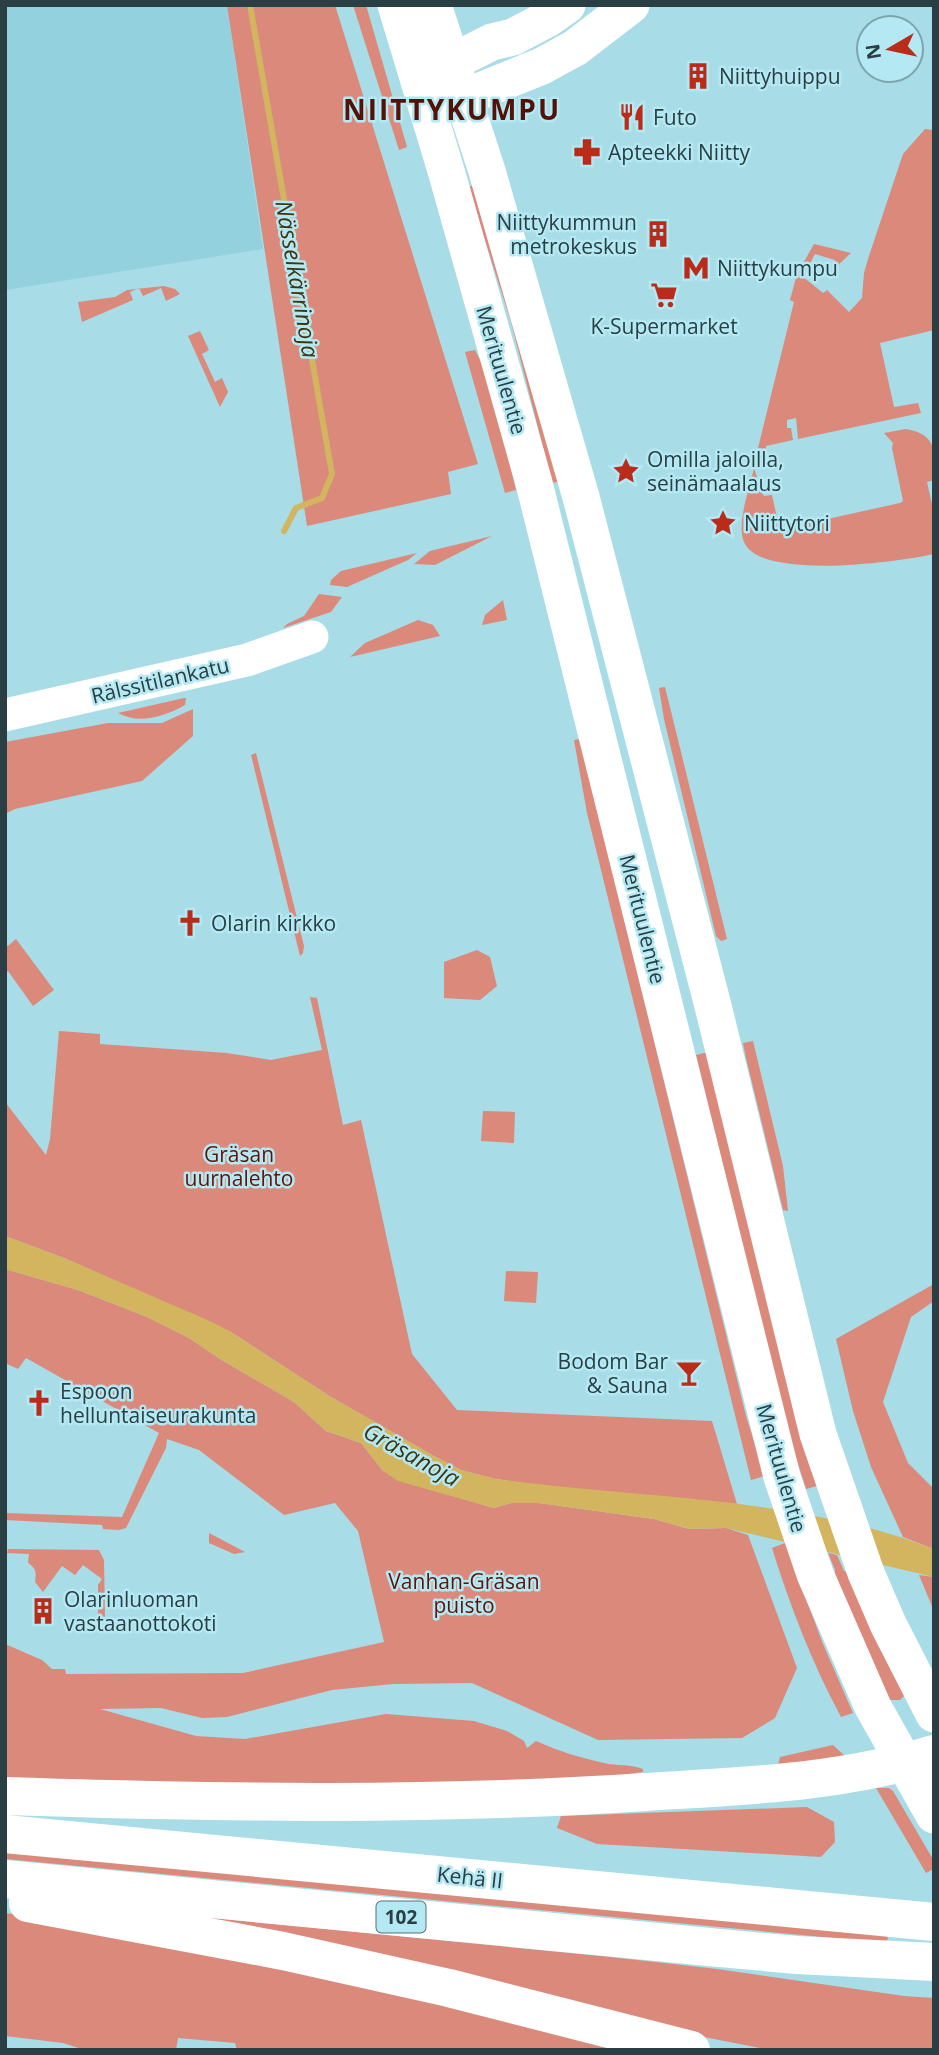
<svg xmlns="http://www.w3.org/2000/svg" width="939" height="2055" font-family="'Open Sans',sans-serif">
	<rect width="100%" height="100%" fill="#a8dce6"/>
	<path fill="#94d1de" d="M 5,5 L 227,5 L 263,249 L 5,290 Z"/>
	<path fill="#da897b" d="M 227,5 L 335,5 L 478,464 L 448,472 L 451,494 L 307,526 Z
		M 353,5 L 366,5 L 407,147 L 399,150 Z
		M 925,129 L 934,130 L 934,330 L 880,343 L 894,407 L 918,403 L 921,413 L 798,439 L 796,418 L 787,420 L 787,428 L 791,428 L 793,440 L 766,446 L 766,449 L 758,448 L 794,302 L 790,300 L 797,274 L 814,244 L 851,253 L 836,267 L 835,260 L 815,254 L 803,277 L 823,293 L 827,290 L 849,312 L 862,298 L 864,273 L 868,259 L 903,154 Z
		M 477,184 L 562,481 L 552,483 L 511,322 L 468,187 Z
		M 164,286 L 175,289 L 180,294 L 166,301 L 161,288 L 143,296 L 139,288 L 130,292 L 133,300 L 82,322 L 78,302 L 115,297 L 127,290 Z
		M 200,331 L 209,350 L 202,354 L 215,382 L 222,378 L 228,392 L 220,407 L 188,336 Z
		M 475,350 L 490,380 L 516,490 L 505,493 L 465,352 Z
		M 906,429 C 939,435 934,453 934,480 L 927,482 L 934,513 L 934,554 C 899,562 760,581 744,542 C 736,524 750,487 754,468 L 762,493 L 764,496 L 772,495 L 779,527 L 782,529 L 900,503 L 903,501 L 892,448 L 893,443 L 884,433 Z
		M 492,536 L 435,565 L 414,564 L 430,551 Z
		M 417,553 L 408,560 L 347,587 L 330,585 L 331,580 L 341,571 Z
		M 319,594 L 342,597 L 331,612 L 283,628 L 287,624 L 304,616 Z
		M 503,600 L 507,620 L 482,625 L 485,615 Z
		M 418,620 L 433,625 L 440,636 L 350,657 L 365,643 Z
		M 665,687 L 727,939 L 721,941 L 716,936 L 664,719 L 659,688 Z
		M 184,698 L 186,698 L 185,705 C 166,716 139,725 118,713 Z
		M 193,709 L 193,736 L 142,781 L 15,809 L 5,814 L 5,742 L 108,723 L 162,723 Z
		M 580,739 L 746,1416 L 765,1476 L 751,1480 L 587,813 L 574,740 Z
		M 256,753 L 304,946 L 303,953 L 300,956 L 251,755 Z
		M 16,939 L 54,990 L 33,1006 L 8,971 L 5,973 L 5,943 L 8,946 Z
		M 477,950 L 490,957 L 497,986 L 480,1000 L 444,998 L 444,962 Z
		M 310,997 L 317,998 L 343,1125 L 361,1120 L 412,1354 L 457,1410 L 712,1421 L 737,1504 L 545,1486 L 496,1479 L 461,1470 L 434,1456 L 331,1397 L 231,1332 L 64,1258 L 5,1236 L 5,1102 L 46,1155 L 50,1139 L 59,1031 L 100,1034 L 100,1044 L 227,1053 L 271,1060 L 322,1050 Z
		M 753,1041 L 783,1166 L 788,1211 L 783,1210 L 746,1058 L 743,1043 Z
		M 708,1052 L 817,1486 L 806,1489 L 788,1432 L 696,1055 Z
		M 483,1111 L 515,1112 L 514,1143 L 481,1141 Z
		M 5,1269 L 78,1290 L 147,1317 L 189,1338 L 220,1359 L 294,1402 L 326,1431 L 361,1443 L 383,1471 L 436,1491 L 494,1508 L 511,1503 L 539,1503 L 654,1519 L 689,1529 L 726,1528 L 748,1535 L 797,1668 L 775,1718 L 742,1738 L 598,1740 L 472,1683 L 393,1684 L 332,1690 L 227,1717 L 202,1718 L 161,1708 L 100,1709 L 196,1736 L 245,1739 L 386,1714 L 474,1721 L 507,1731 L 524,1741 L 527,1748 L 536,1741 C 558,1751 581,1758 604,1763 C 617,1766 631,1764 643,1769 L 643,1772 L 575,1782 L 5,1785 L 5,1644 L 42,1660 L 52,1669 L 65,1669 L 66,1674 L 243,1673 L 384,1642 L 358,1531 L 335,1503 L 284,1515 L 199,1450 L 167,1439 L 166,1448 L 126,1528 L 119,1530 L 103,1529 L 102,1525 L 5,1520 L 5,1513 L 122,1517 L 159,1433 L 26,1358 L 18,1369 L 5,1363 Z
		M 506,1271 L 538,1272 L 536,1303 L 504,1301 Z
		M 934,1284 L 934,1301 L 911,1317 L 883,1402 L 908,1463 L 934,1489 L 934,1549 L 903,1537 L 871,1467 L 853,1411 L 836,1339 Z
		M 209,1533 L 245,1552 L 234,1554 L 209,1543 Z
		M 785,1543 L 823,1644 L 853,1713 L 841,1717 C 812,1663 790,1606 772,1548 Z
		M 8,1549 L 99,1550 L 104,1560 L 105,1619 L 99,1619 L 98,1614 L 98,1585 L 102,1579 L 83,1565 L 75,1575 L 62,1566 L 43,1592 L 35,1582 C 36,1573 37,1569 28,1563 L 29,1554 L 7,1553 Z
		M 828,1553 L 837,1555 L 844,1571 L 849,1573 L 905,1695 L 900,1700 L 891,1700 L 884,1694 L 833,1578 L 835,1570 Z
		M 919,1575 L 934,1577 L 934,1611 Z
		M 833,1745 L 846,1757 L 778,1765 L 780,1757 Z
		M 876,1788 L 889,1788 L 893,1791 L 934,1861 L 934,1869 L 926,1873 Z
		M 807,1807 L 834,1822 L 835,1842 L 821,1857 L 597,1844 L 557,1828 L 561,1816 Z
		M 5,1851 L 885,1932 L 888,1938 L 886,1943 L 5,1859 Z
		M 5,1913 L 100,1927 L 643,2050 L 237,2050 L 235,2043 L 178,2038 L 176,2050 L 85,2050 L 63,2043 L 5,2036 Z
		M 162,1913 L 611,1957 L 717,1969 L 904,1996 L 934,1998 L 934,2050 L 771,2050 L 642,2025 Z"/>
	<path fill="#d2b55e" d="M 5,1236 L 64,1258 L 212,1322 L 231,1332 L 331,1397 L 434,1456 L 461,1470 L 496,1479 C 639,1499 799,1496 934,1549 L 934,1577 L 726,1528 L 689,1529 L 654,1519 L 539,1503 L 511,1503 L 494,1508 L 398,1481 L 383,1471 L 361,1443 L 326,1431 L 294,1402 L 220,1359 L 189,1338 L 147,1317 L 78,1290 L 5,1269 Z"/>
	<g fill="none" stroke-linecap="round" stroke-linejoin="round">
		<path stroke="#d2b55e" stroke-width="6" d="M 250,5 L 332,474 L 322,498 L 296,508 L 284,531"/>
		<path stroke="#fff" stroke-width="33" d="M 5,715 L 247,660 L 312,637"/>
		<path stroke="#fff" stroke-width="37" d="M 396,5 L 447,174 L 534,483 L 782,1477 L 815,1574 L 873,1707 L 934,1815
			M 433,5 L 487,171 L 581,497 L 713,1006 L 818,1434 L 866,1573 L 888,1624 L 934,1714
			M 433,79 L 452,62 L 492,42 L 513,37 L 547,19 L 567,5
			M 441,93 L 463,98 L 542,66 L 575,48 L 631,5"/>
		<path stroke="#fff" stroke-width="38" d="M 5,1796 C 219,1803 432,1806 646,1792 C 742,1786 841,1783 934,1754
			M 5,1834 L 934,1922
			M 5,1879 L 709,1947 L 797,1955 L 934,1962
			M 28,1903 L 283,1951 L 449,1988 L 691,2050"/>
	</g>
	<defs>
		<symbol id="building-bare" viewBox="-9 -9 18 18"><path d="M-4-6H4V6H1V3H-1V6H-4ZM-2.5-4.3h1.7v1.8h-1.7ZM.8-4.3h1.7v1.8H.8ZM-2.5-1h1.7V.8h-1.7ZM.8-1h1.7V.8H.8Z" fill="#b92c1a" stroke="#b4e9f3" stroke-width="2.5" paint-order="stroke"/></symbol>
		<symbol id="restaurant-bare" viewBox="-9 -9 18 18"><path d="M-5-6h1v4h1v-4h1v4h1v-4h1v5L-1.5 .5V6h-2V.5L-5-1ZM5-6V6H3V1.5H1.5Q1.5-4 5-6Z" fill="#b92c1a" stroke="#b4e9f3" stroke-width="2.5" paint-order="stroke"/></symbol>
		<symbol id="pharmacy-bare" viewBox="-9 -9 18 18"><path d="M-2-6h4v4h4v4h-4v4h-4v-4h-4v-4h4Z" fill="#b92c1a" stroke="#b4e9f3" stroke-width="2.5" paint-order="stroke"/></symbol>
		<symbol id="metro-bare" viewBox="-9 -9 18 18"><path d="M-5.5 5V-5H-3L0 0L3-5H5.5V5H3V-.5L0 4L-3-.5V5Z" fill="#b92c1a" stroke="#b4e9f3" stroke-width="2.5" paint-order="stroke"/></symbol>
		<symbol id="supermarket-bare" viewBox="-9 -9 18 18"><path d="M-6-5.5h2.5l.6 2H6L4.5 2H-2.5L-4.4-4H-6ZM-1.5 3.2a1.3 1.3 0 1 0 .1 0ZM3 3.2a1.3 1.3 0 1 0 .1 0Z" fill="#b92c1a" stroke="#b4e9f3" stroke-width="2.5" paint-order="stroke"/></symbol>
		<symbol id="sight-bare" viewBox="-9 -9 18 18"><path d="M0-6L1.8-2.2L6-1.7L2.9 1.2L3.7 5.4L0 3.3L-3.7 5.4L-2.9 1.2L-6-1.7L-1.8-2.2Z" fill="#b92c1a" stroke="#b4e9f3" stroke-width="2.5" paint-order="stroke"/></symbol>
		<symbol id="church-bare" viewBox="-9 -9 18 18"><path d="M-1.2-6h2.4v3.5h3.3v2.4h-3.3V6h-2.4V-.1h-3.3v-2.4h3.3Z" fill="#b92c1a" stroke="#b4e9f3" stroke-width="2.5" paint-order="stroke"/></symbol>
		<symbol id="bar-bare" viewBox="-9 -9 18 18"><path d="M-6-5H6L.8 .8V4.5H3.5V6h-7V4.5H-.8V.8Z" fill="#b92c1a" stroke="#b4e9f3" stroke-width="2.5" paint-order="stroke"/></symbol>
	</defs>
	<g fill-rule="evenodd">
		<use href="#building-bare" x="679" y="57" width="38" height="38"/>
		<use href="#restaurant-bare" x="613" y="98" width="38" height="38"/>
		<use href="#pharmacy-bare" x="568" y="133" width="38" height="38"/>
		<use href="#building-bare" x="639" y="215" width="38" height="38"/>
		<use href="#metro-bare" x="677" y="249" width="38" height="38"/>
		<use href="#supermarket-bare" x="645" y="276" width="38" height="38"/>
		<use href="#sight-bare" x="607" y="452" width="38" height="38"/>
		<use href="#sight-bare" x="704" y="504" width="38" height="38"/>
		<use href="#church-bare" x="171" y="904" width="38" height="38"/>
		<use href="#bar-bare" x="670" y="1354" width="38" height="38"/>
		<use href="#church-bare" x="20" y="1384" width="38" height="38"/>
		<use href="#building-bare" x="24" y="1592" width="38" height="38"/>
	</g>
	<g text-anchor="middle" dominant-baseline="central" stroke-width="5" stroke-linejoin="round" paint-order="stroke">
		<rect fill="#b4e9f3" stroke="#537278" stroke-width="2" x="376.5" y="1901.5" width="49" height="31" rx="5"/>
		<g font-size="19" font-weight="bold" fill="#2a3f44">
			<text x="401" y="1917">102</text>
		</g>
		<g font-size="21" fill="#2a3f44" stroke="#b4e9f3" text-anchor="start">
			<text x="719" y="76">Niittyhuippu</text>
			<text x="653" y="117">Futo</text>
			<text x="608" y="152">Apteekki Niitty</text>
			<text x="637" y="222" text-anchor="end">Niittykummun<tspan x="637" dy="24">metrokeskus</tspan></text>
			<text x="717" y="268">Niittykumpu</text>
			<text x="664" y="326" text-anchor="middle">K-Supermarket</text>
			<text x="647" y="459">Omilla jaloilla,<tspan x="647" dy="24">seinämaalaus</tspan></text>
			<text x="744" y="523">Niittytori</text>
			<text x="211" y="923">Olarin kirkko</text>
			<text x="668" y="1361" text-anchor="end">Bodom Bar<tspan x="668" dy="24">&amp; Sauna</tspan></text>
			<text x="60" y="1391">Espoon<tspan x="60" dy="24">helluntaiseurakunta</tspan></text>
			<text x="64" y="1599">Olarinluoman<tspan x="64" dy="24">vastaanottokoti</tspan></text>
		</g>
		<g font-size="21" fill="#2a3f44" stroke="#b4e9f3">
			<text transform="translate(502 370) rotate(74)">Merituulentie</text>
			<text transform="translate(160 680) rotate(-13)">Rälssitilankatu</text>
			<text transform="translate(643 919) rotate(76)">Merituulentie</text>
			<text transform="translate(782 1468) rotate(74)">Merituulentie</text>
			<text transform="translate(470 1877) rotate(6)">Kehä II</text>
		</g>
		<g font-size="21" fill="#621309" stroke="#b4e9f3">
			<text x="239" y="1154">Gräsan<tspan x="239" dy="24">uurnalehto</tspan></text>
			<text x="464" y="1581">Vanhan-Gräsan<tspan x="464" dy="24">puisto</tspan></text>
		</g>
		<g font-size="23" font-style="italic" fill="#41350f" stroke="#b4e9f3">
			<text transform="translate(298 279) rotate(80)">Nässelkärrinoja</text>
			<text transform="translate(412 1454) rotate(29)">Gräsanoja</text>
		</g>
		<g font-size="28" font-weight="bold" letter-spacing="2" fill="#541108" stroke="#b4e9f3">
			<text x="452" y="109">NIITTYKUMPU</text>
		</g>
	</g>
	<rect width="939" height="2055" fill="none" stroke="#2a3f44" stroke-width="14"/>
	<g transform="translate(890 49) rotate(261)"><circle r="33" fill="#b4e9f3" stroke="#7da5ad" stroke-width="2"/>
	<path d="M0-5L12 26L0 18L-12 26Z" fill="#b92c1a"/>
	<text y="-10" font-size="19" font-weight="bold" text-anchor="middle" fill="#2a3f44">N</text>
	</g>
</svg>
